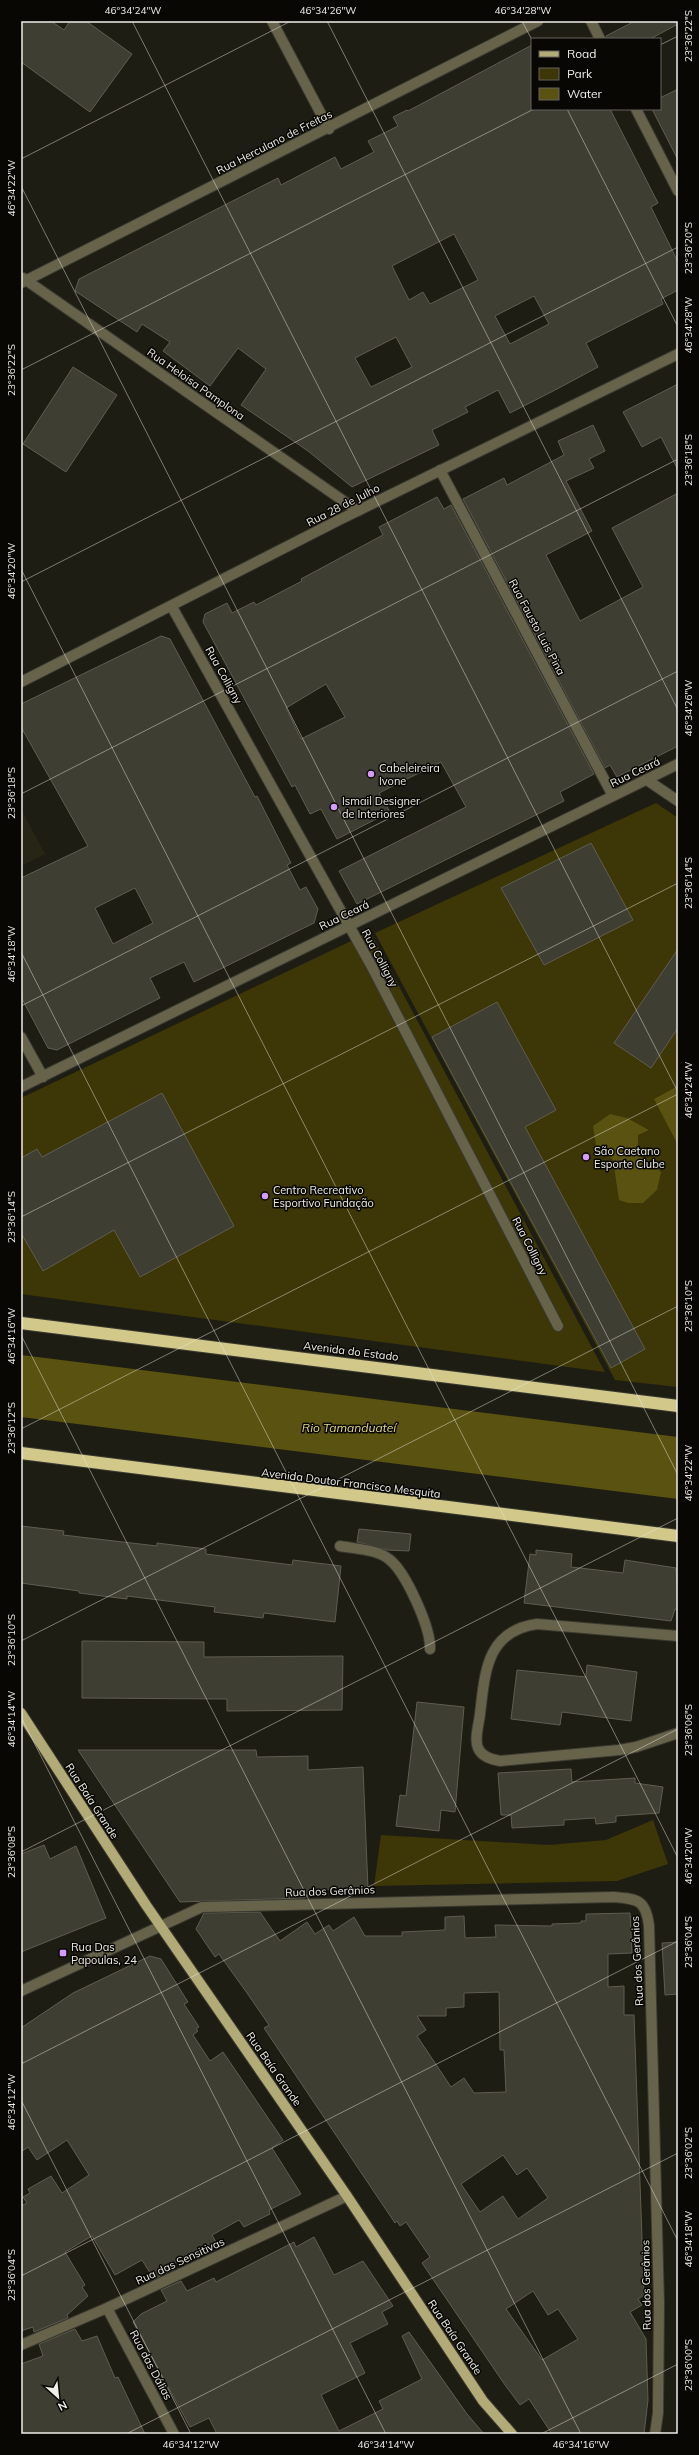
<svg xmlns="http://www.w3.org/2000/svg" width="699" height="2455" font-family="Mulish,sans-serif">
	<rect width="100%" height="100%" fill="#1e1d13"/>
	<path fill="#272515" d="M 21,809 L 45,854 L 21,866 Z"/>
	<path fill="#3d3606" d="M 656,803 L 678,818 L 678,1387 L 615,1380 L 375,933 Z
		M 370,932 L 605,1372 L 21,1294 L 21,1098 Z
		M 653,1820 L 668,1864 L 617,1881 L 374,1886 L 381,1835 L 549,1845 L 606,1840 Z"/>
	<path fill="#5a5211" d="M 678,1086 L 678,1145 L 654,1099 Z
		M 610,1114 L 627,1118 L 649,1130 L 638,1135 L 638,1156 L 650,1161 L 661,1172 L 657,1190 L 643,1203 L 628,1203 L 619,1200 L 613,1160 L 596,1145 L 593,1126 Z
		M 21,1355 L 678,1437 L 678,1499 L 21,1417 Z"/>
	<path fill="#3f3e33" stroke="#5f5d52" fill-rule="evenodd" d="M 21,21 L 51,21 L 64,30 L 70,21 L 86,21 L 132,54 L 90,112 L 21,62 Z
		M 635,21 L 678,21 L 678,24 L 650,39 L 606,39 L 606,36 Z
		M 532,45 L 532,109 L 610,109 L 658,203 L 651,207 L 678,262 L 678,290 L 661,299 L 663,304 L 586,343 L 598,367 L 557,389 L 510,413 L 498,390 L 465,407 L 468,412 L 432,430 L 439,445 L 352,487 L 308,451 L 241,405 L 266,369 L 238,348 L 210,386 L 163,351 L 170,342 L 142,324 L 137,332 L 75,291 L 79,279 L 278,178 L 281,185 L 335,157 L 341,169 L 374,152 L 368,141 L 398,126 L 393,117 L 407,110 L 408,111 ZM 454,234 L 478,280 L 430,304 L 423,292 L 409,300 L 392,266 ZM 534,296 L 549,324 L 510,344 L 495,316 ZM 396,337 L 412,367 L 371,387 L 355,358 Z
		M 678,89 L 678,160 L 652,109 L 660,109 L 660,98 Z
		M 73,367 L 117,395 L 66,472 L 23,444 Z
		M 678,384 L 678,470 L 661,437 L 642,447 L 623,412 Z
		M 593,425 L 605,451 L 589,459 L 594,468 L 566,481 L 592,531 L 546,555 L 580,621 L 643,587 L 612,528 L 678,493 L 678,746 L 617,777 L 610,765 L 605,768 L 463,499 L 504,478 L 507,485 L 564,455 L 558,441 Z
		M 437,497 L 444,509 L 451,505 L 594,774 L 560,792 L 564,801 L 357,904 L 339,871 L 466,807 L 441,762 L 379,793 L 390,812 L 337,839 L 321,809 L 310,814 L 295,785 L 292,787 L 203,622 L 205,614 L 227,603 L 232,613 L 254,602 L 256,605 L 302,581 L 301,579 L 383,535 L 379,527 ZM 326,684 L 345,717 L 301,739 L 286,708 Z
		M 161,636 L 170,639 L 255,797 L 257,796 L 291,863 L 287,865 L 300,890 L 306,887 L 318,909 L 314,923 L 194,982 L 184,962 L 150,978 L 160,998 L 57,1050 L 48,1048 L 21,997 L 21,878 L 88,846 L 21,727 L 21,704 ZM 135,888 L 153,923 L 113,944 L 95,908 Z
		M 591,843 L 633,920 L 544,965 L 501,888 Z
		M 678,949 L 678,1028 L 651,1068 L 614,1043 Z
		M 497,1002 L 556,1110 L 525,1127 L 645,1349 L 611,1368 L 432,1037 Z
		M 162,1093 L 234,1226 L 140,1277 L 114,1230 L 43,1271 L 21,1233 L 21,1158 L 37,1149 L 42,1157 Z
		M 21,1526 L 64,1531 L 63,1535 L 157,1546 L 157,1543 L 206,1549 L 206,1554 L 292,1565 L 293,1560 L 341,1566 L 335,1622 L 264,1613 L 263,1618 L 214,1612 L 215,1607 L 127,1596 L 127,1599 L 79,1593 L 79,1591 L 21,1583 Z
		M 359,1529 L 411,1534 L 409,1551 L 387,1550 L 357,1542 Z
		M 536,1550 L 572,1554 L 571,1567 L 623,1573 L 625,1560 L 676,1568 L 678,1610 L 675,1609 L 671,1621 L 524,1603 L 530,1554 L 536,1555 Z
		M 82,1641 L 204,1642 L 204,1657 L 343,1656 L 342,1710 L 227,1711 L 227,1699 L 82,1698 Z
		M 587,1665 L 637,1672 L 631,1721 L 562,1712 L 560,1725 L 511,1719 L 517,1670 L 586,1677 Z
		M 417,1702 L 464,1707 L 455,1812 L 441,1810 L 439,1831 L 396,1826 L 400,1795 L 406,1796 Z
		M 78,1750 L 256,1750 L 257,1757 L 308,1756 L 308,1770 L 363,1767 L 368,1889 L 308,1890 L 310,1894 L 304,1898 L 180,1902 Z
		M 571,1769 L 572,1782 L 635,1778 L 635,1783 L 663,1787 L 659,1813 L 616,1816 L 616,1822 L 596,1824 L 595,1818 L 564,1820 L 564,1825 L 512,1828 L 511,1815 L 501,1815 L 498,1773 Z
		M 44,1845 L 50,1859 L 76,1846 L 106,1918 L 21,1952 L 21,1854 Z
		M 260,1912 L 280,1941 L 307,1922 L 315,1934 L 329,1925 L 333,1931 L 354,1917 L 365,1936 L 402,1936 L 402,1932 L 445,1930 L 445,1917 L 464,1916 L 465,1938 L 496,1937 L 495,1925 L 552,1926 L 552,1924 L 581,1923 L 581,1921 L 586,1921 L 586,1914 L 630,1913 L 632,1953 L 608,1954 L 608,1987 L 624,1986 L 624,2015 L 634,2015 L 644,2295 L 638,2299 L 642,2305 L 630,2312 L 646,2339 L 648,2400 L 644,2434 L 552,2434 L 529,2399 L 520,2405 L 505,2385 L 422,2263 L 430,2257 L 406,2222 L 400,2226 L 397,2221 L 395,2223 L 264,2028 L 269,2025 L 247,1993 L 219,1954 L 215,1957 L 196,1929 L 204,1913 ZM 499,1992 L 500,2050 L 504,2050 L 506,2092 L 474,2093 L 464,2078 L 451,2087 L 417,2036 L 426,2030 L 417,2016 L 446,2016 L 446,2008 L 464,2007 L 464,1993 ZM 503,2155 L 517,2175 L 527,2168 L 548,2198 L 518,2219 L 503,2196 L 480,2212 L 461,2184 ZM 533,2291 L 548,2315 L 558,2309 L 578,2339 L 542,2360 L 506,2309 Z
		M 678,1942 L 678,1994 L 665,1995 L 662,1943 Z
		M 150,1956 L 161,1959 L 188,2002 L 184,2004 L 199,2027 L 196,2029 L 198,2031 L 193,2035 L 210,2061 L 223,2052 L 283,2140 L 272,2148 L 301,2194 L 269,2210 L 270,2214 L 244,2227 L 239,2220 L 212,2235 L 216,2242 L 172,2264 L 175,2269 L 154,2279 L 142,2260 L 115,2275 L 92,2236 L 65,2252 L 85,2285 L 82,2287 L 88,2296 L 67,2315 L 68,2318 L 34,2332 L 33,2327 L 21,2331 L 21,2206 L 27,2203 L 23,2197 L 30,2193 L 28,2189 L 51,2176 L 62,2193 L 89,2175 L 67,2140 L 37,2160 L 28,2147 L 21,2152 L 21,2028 L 73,1993 Z
		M 314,2237 L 334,2275 L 363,2261 L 393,2306 L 382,2312 L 388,2324 L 350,2343 L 365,2373 L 321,2395 L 339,2431 L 383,2409 L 379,2401 L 422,2379 L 402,2336 L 409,2332 L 467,2414 L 484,2434 L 217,2434 L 209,2418 L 190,2427 L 133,2322 L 141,2314 L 167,2301 L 161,2290 L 181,2281 L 187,2291 L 214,2278 L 216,2282 L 294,2242 L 296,2247 Z
		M 75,2329 L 82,2341 L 97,2336 L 115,2378 L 118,2377 L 145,2434 L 21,2434 L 21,2364 L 43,2356 L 39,2344 Z"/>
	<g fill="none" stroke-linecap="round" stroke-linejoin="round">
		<defs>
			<path id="minor" d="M 272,21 L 329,129
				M 591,21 L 600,39
				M 636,109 L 678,191
				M 23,278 L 358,511
				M 21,283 L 538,21
				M 440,470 L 613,796
				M 172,607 L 372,967 L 558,1326
				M 21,682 L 339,520 L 678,354
				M 647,780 L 678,801
				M 21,1037 L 43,1077
				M 21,1087 L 678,764
				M 340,1546 C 355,1549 378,1549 390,1560 C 406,1573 431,1628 430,1649
				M 678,1636 L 537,1624 C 486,1631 485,1673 480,1714 C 479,1724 474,1739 478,1748 C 482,1757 491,1759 500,1761 L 619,1750 L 636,1747 L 678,1733
				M 21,1991 L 202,1907 L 614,1897 C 638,1899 646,1900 649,1926 L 659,2304 L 658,2413 L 655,2434
				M 107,2308 L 174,2434
				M 21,2345 L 107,2308 L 347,2196"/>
			<path id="major" d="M 21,1713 L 146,1905 L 347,2196 L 483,2401 L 512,2434"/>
			<path id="highway" d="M 21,1323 L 678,1406
				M 21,1453 L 678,1536"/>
		</defs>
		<use href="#minor" stroke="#3b3a31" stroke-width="12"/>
		<use href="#major" stroke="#3b3a31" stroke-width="12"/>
		<use href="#highway" stroke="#3b3a31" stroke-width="14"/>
		<use href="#minor" stroke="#67634b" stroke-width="10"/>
		<use href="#major" stroke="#b2ab78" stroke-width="10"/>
		<use href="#highway" stroke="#d1c889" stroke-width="12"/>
	</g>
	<path fill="none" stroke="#efeee7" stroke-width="1" stroke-opacity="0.45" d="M 132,21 L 678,1092M 327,21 L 678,710M 522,21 L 532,40M 660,45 L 678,36M 567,109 L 678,327M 21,159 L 291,21M 21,186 L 678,1475M 21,370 L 534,109M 21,569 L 678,1858M 21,582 L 678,247M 21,794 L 678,459M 21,952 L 678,2241M 21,1006 L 678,671M 21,1217 L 678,883M 21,1335 L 581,2434M 21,1429 L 678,1094M 21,1641 L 678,1306M 21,1717 L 386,2434M 21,1852 L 678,1518M 21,2064 L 678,1729M 21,2100 L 191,2434M 21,2276 L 678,1941M 126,2434 L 678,2153M 541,2434 L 678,2364"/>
	<g fill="#d59bfa" stroke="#080704" stroke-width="1.5">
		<circle cx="371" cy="774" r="4"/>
		<circle cx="334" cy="807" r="4"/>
		<circle cx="586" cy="1157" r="4"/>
		<circle cx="265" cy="1196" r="4"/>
		<rect x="59" y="1949" width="8" height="8" rx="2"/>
	</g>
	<g text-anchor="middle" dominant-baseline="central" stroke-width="3" stroke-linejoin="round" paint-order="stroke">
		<g font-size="11" fill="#efeee7" stroke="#080704">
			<text transform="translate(274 142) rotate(-27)">Rua Herculano de Freitas</text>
			<text transform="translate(196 384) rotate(35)">Rua Heloisa Pamplona</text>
			<text transform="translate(343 505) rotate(-27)">Rua 28 de Julho</text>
			<text transform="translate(537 627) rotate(62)">Rua Fausto Luis Pina</text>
			<text transform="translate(224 675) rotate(61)">Rua Colligny</text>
			<text transform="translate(635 772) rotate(-26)">Rua Ceará</text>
			<text transform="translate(344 915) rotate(-26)">Rua Ceará</text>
			<text transform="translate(380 958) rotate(62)">Rua Colligny</text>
			<text transform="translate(530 1246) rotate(63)">Rua Colligny</text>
			<text transform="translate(351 1351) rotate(7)">Avenida do Estado</text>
			<text transform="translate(351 1483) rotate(7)">Avenida Doutor Francisco Mesquita</text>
			<text transform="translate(92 1801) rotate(57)">Rua Baía Grande</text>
			<text transform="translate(330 1891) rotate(-2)">Rua dos Gerânios</text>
			<text transform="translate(637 1961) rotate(-93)">Rua dos Gerânios</text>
			<text transform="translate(274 2069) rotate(55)">Rua Baía Grande</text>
			<text transform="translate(180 2261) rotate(-25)">Rua das Sensitivas</text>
			<text transform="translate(646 2285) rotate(-91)">Rua dos Gerânios</text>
			<text transform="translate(455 2337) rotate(56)">Rua Baía Grande</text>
			<text transform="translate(151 2365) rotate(62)">Rua das Dálias</text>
		</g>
		<g font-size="11" fill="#efeee7" stroke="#080704" text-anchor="start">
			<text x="379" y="768">Cabeleireira<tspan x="379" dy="13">Ivone</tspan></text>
			<text x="342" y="801">Ismail Designer<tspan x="342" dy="13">de Interiores</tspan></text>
			<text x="594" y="1151">São Caetano<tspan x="594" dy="13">Esporte Clube</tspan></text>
			<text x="273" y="1190">Centro Recreativo<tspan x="273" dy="13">Esportivo Fundação</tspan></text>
			<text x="71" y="1947">Rua Das<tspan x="71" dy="13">Papoulas, 24</tspan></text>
		</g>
		<g font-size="12" font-style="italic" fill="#e8dc82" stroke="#080704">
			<text x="349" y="1427">Rio Tamanduateí</text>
		</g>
	</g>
	<rect width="699" height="2455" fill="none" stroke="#080704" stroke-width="44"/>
	<rect x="531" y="38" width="130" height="72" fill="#080704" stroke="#64635f"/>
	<rect x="539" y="51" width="20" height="6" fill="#b2ab78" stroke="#64635f"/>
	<text x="567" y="58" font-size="12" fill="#efeee7">Road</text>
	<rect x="539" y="68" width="20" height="12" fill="#3d3606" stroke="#64635f"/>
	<text x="567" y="78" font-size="12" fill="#efeee7">Park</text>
	<rect x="539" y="88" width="20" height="12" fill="#5a5211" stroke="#64635f"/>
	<text x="567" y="98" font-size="12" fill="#efeee7">Water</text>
	<g transform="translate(58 2397) rotate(153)" stroke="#080704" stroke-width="3" paint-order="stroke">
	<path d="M0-3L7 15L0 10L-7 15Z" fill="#efeee7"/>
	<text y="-6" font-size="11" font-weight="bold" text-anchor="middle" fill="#efeee7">N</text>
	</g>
	<rect x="22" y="22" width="655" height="2411" fill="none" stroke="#efeee7" stroke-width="1.5"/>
	<g font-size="10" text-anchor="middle" fill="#efeee7">
		<text x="133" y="14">46°34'24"W</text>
		<text x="328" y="14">46°34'26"W</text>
		<text x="523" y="14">46°34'28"W</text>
		<text transform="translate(688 36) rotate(-90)" y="4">23°36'22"S</text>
		<text transform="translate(11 188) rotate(-90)" y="4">46°34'22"W</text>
		<text transform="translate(688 248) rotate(-90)" y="4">23°36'20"S</text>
		<text transform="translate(688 325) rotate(-90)" y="4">46°34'28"W</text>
		<text transform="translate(11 370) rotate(-90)" y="4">23°36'22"S</text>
		<text transform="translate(688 460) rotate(-90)" y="4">23°36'18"S</text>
		<text transform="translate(11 571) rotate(-90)" y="4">46°34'20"W</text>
		<text transform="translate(688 708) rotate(-90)" y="4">46°34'26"W</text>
		<text transform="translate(11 793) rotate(-90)" y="4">23°36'18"S</text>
		<text transform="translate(688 883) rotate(-90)" y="4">23°36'14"S</text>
		<text transform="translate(11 954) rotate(-90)" y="4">46°34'18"W</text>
		<text transform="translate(688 1090) rotate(-90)" y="4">46°34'24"W</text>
		<text transform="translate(11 1217) rotate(-90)" y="4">23°36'14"S</text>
		<text transform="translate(688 1306) rotate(-90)" y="4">23°36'10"S</text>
		<text transform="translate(11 1336) rotate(-90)" y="4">46°34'16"W</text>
		<text transform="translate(11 1428) rotate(-90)" y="4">23°36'12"S</text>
		<text transform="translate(688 1473) rotate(-90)" y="4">46°34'22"W</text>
		<text transform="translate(11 1640) rotate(-90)" y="4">23°36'10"S</text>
		<text transform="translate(11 1719) rotate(-90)" y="4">46°34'14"W</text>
		<text transform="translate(688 1730) rotate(-90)" y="4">23°36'06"S</text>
		<text transform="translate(11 1852) rotate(-90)" y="4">23°36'08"S</text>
		<text transform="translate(688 1856) rotate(-90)" y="4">46°34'20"W</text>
		<text transform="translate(688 1942) rotate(-90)" y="4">23°36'04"S</text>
		<text transform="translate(11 2102) rotate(-90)" y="4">46°34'12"W</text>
		<text transform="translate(688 2153) rotate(-90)" y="4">23°36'02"S</text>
		<text transform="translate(688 2239) rotate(-90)" y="4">46°34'18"W</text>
		<text transform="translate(11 2275) rotate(-90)" y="4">23°36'04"S</text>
		<text transform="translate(688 2365) rotate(-90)" y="4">23°36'00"S</text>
		<text x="191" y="2448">46°34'12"W</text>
		<text x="386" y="2448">46°34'14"W</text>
		<text x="581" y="2448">46°34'16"W</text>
	</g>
</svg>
